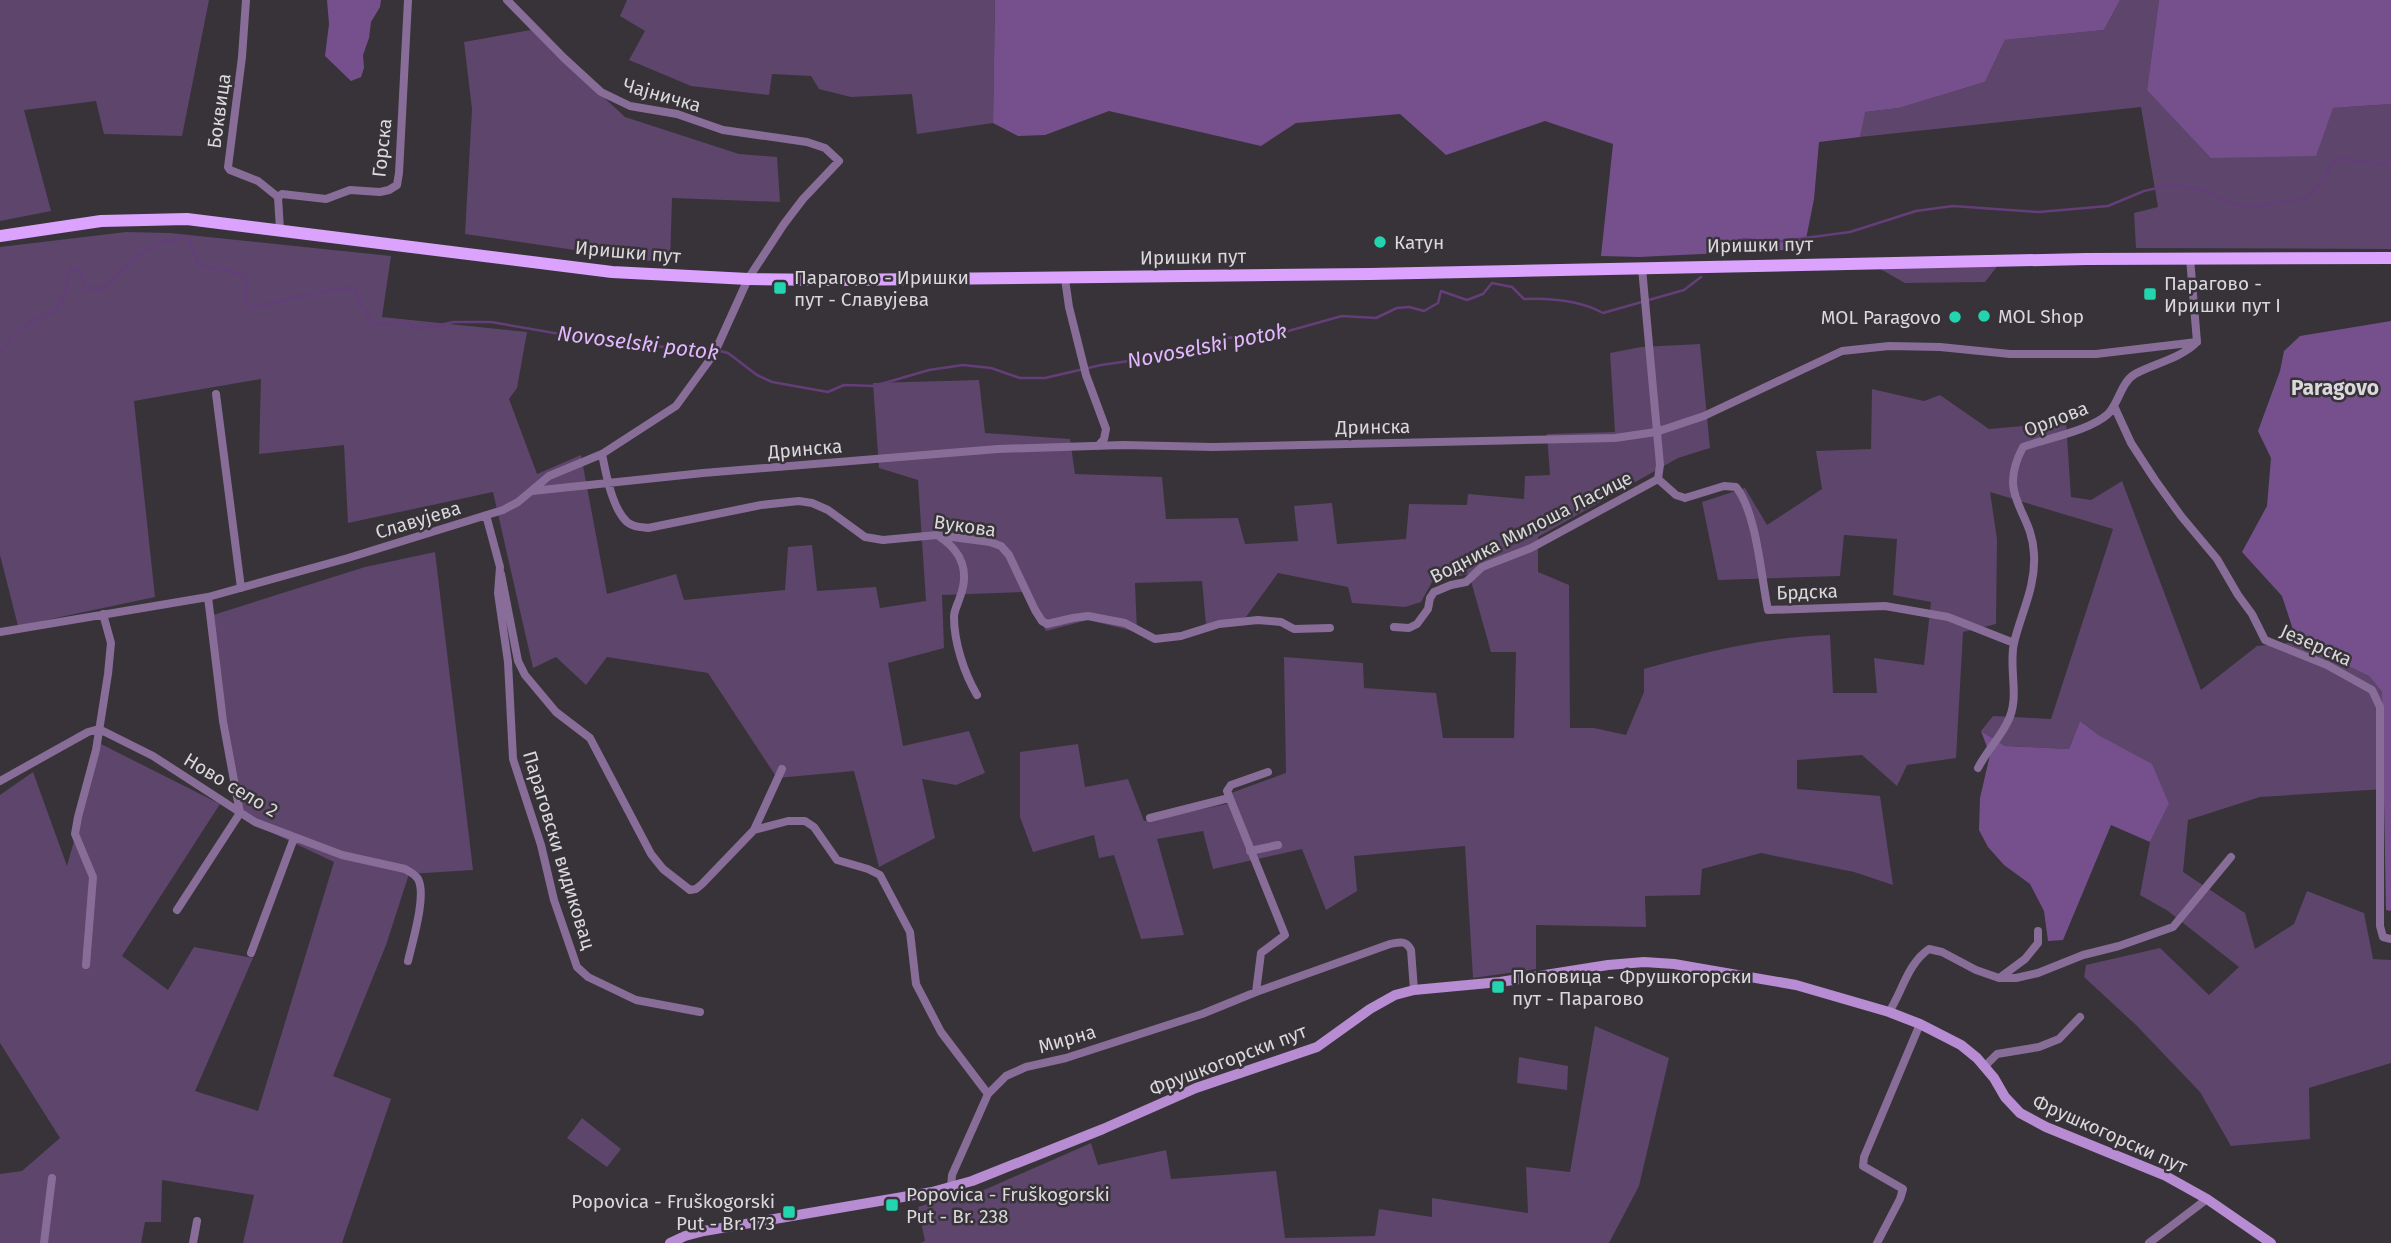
<svg xmlns="http://www.w3.org/2000/svg" width="2391" height="1243" font-family="'Fira Sans',sans-serif">
	<rect width="100%" height="100%" fill="#373339"/>
	<path fill="#5d456c" d="M 0,0 L 209,0 L 182,136 L 104,134 L 96,101 L 24,110 L 51,211 L 0,221 Z
		M 627,0 L 995,0 L 993,123 L 917,134 L 912,94 L 851,97 L 819,89 L 811,76 L 772,74 L 769,95 L 691,86 L 629,60 L 645,31 L 620,16 Z
		M 2120,0 L 2159,0 L 2147,90 L 2333,108 L 2391,104 L 2391,249 L 2136,248 L 2134,213 L 2158,207 L 2141,107 L 1860,137 L 1864,112 L 1899,108 L 1985,82 L 2005,40 L 2104,30 Z
		M 531,30 L 625,117 L 739,154 L 777,157 L 780,202 L 672,198 L 670,264 L 465,234 L 472,109 L 464,42 Z
		M 126,232 L 170,233 L 391,256 L 382,317 L 527,332 L 517,388 L 509,399 L 537,474 L 581,455 L 607,594 L 676,574 L 684,600 L 785,590 L 788,547 L 812,545 L 817,591 L 876,587 L 880,608 L 926,601 L 918,480 L 879,468 L 873,383 L 979,380 L 985,433 L 1070,439 L 1075,474 L 1162,477 L 1166,519 L 1238,518 L 1245,544 L 1298,541 L 1294,506 L 1332,503 L 1337,544 L 1406,539 L 1409,504 L 1467,505 L 1468,494 L 1524,499 L 1525,476 L 1550,475 L 1547,434 L 1615,432 L 1610,353 L 1641,347 L 1700,344 L 1710,448 L 1678,458 L 1538,537 L 1538,572 L 1569,585 L 1570,728 L 1594,728 L 1626,735 L 1644,692 L 1644,669 C 1705,652 1766,637 1830,635 L 1833,693 L 1877,693 L 1874,658 L 1924,665 L 1931,602 L 1893,595 L 1897,539 L 1844,535 L 1840,576 L 1718,580 L 1702,502 L 1745,488 L 1767,525 L 1822,489 L 1816,451 L 1871,449 L 1872,389 L 1924,401 L 1940,395 L 1989,429 L 2066,422 L 2071,497 L 2091,500 L 2122,481 L 2201,690 L 2257,646 L 2297,642 L 2369,676 L 2382,692 L 2385,789 L 2260,797 L 2188,820 L 2183,872 L 2245,913 L 2255,949 L 2294,924 L 2307,891 L 2364,913 L 2373,959 L 2391,960 L 2391,1063 L 2309,1088 L 2310,1139 L 2231,1146 L 2200,1092 L 2136,1025 L 2084,977 L 2086,965 L 2160,948 L 2209,995 L 2239,967 L 2168,911 L 2140,895 L 2150,842 L 2169,804 L 2100,736 L 2080,721 L 2069,749 L 2005,746 L 1981,731 L 1993,716 L 2051,719 L 2113,529 L 1990,492 L 1997,539 L 1996,624 L 1963,632 L 1956,758 L 1907,765 L 1897,786 L 1862,755 L 1797,760 L 1797,789 L 1880,796 L 1893,885 L 1854,872 L 1761,853 L 1702,869 L 1700,895 L 1645,896 L 1646,927 L 1536,925 L 1536,969 L 1473,978 L 1465,846 L 1354,856 L 1357,891 L 1326,910 L 1302,849 L 1213,869 L 1203,831 L 1157,839 L 1184,935 L 1141,939 L 1114,855 L 1099,858 L 1094,835 L 1033,852 L 1020,817 L 1020,752 L 1078,744 L 1085,787 L 1128,779 L 1144,821 L 1227,804 L 1223,796 L 1286,773 L 1284,657 L 1363,663 L 1364,688 L 1436,693 L 1443,738 L 1514,738 L 1516,652 L 1491,652 L 1469,574 L 1432,582 L 1421,602 L 1405,607 L 1352,603 L 1348,587 L 1278,573 L 1246,617 L 1206,625 L 1202,581 L 1135,583 L 1137,632 L 1088,620 L 1046,631 L 1026,592 L 942,595 L 944,648 L 888,663 L 903,746 L 969,731 L 985,773 L 956,785 L 922,779 L 935,838 L 879,867 L 854,771 L 777,778 L 708,673 L 607,657 L 586,685 L 556,657 L 533,668 L 493,492 L 348,523 L 344,445 L 259,454 L 261,379 L 134,401 L 155,597 L 18,626 L 0,555 L 0,247 Z
		M 1999,264 L 1985,282 L 1905,283 L 1875,266 Z
		M 435,552 L 473,870 L 409,874 L 386,945 L 333,1076 L 391,1099 L 342,1243 L 243,1243 L 254,1195 L 162,1180 L 161,1222 L 145,1222 L 141,1243 L 0,1243 L 0,1174 L 22,1171 L 60,1138 L 0,1043 L 0,795 L 33,772 L 67,866 L 101,744 L 220,804 L 122,956 L 168,990 L 194,947 L 253,958 L 195,1091 L 258,1111 L 334,862 L 243,819 L 210,616 L 365,567 Z
		M 1595,1026 L 1669,1058 L 1639,1186 L 1609,1243 L 920,1243 L 925,1241 L 918,1207 L 936,1201 L 975,1194 L 1091,1143 L 1098,1165 L 1166,1150 L 1171,1179 L 1276,1171 L 1285,1238 L 1375,1236 L 1379,1209 L 1432,1217 L 1432,1198 L 1528,1213 L 1526,1167 L 1570,1172 Z
		M 1519,1057 L 1568,1066 L 1567,1090 L 1517,1083 Z
		M 582,1118 L 621,1149 L 607,1167 L 567,1138 Z"/>
	<path fill="#76508d" d="M 327,0 L 381,0 L 380,7 L 371,22 L 369,38 L 363,55 L 364,68 L 361,77 L 351,81 L 325,56 L 329,24 Z
		M 995,0 L 2120,0 L 2104,30 L 2005,40 L 1985,82 L 1899,108 L 1865,112 L 1860,137 L 1819,142 L 1814,199 L 1804,249 L 1639,257 L 1601,256 L 1613,144 L 1545,121 L 1446,155 L 1400,114 L 1296,123 L 1261,146 L 1109,111 L 1045,135 L 1018,136 L 993,123 Z
		M 2159,0 L 2391,0 L 2391,104 L 2333,108 L 2316,156 L 2211,158 L 2147,90 Z
		M 2391,321 L 2391,911 L 2386,910 L 2382,692 L 2369,676 L 2297,642 L 2282,596 L 2242,552 L 2267,506 L 2271,458 L 2258,431 L 2280,371 L 2284,351 L 2300,336 Z
		M 2080,721 L 2100,736 L 2152,764 L 2169,804 L 2150,842 L 2111,825 L 2063,940 L 2048,941 L 2044,911 L 2030,884 L 2004,865 L 1988,847 L 1979,830 L 1980,798 L 1990,755 L 1981,731 L 2005,746 L 2069,749 Z"/>
	<g fill="none" stroke-linecap="round" stroke-linejoin="round">
		<path stroke="#643e79" stroke-width="2.5" d="M 1717,247 L 1744,239 L 1775,242 L 1850,232 L 1916,211 L 1953,206 L 2039,212 L 2108,206 L 2144,191 L 2175,184 L 2205,191 L 2232,204 L 2247,207 L 2278,203 L 2309,197 L 2325,177 L 2333,160 C 2355,157 2368,166 2391,163
			M 0,351 L 12,337 L 37,318 L 55,311 L 64,296 L 70,269 L 77,269 L 84,277 L 85,288 L 103,288 C 129,265 151,236 189,239 L 199,265 C 217,270 231,268 247,278 L 245,299 L 249,308 L 315,293 L 355,287 L 361,305 L 373,323 L 387,325 L 400,322 L 420,329 L 454,322 L 491,322 L 606,342 L 634,342 L 687,351 L 713,349
			M 720,351 L 728,353 L 757,375 L 772,382 L 828,392 L 844,385 L 874,386 L 929,370 L 963,365 L 991,368 L 1020,378 L 1045,378 L 1101,365 L 1136,360 L 1227,338 L 1281,333 L 1342,316 L 1376,318 L 1397,308 L 1409,307 L 1424,311 L 1438,303 L 1441,291 L 1467,300 L 1483,294 L 1492,283 L 1512,287 L 1524,299 C 1551,298 1579,300 1603,313 L 1684,290 L 1701,277"/>
		<path stroke="#886d99" stroke-width="8" d="M 246,0 L 242,57 L 228,167 L 230,170 L 258,181 L 278,197
			M 280,230 L 278,197 L 282,194 L 326,199 L 350,190 L 380,192 L 389,190 L 397,185 L 399,173 L 408,0
			M 1642,268 L 1660,465 L 1658,479
			M 1065,279 L 1069,307 L 1086,375 L 1106,429 L 1104,439 L 1098,446
			M 216,394 L 241,588
			M 2114,406 L 2131,443 L 2155,480 L 2181,516 L 2217,559 L 2238,595 L 2252,614 L 2265,640 L 2327,665 L 2372,690 L 2380,707 L 2380,926 L 2383,937 L 2391,939
			M 602,454 C 606,474 612,508 627,522 C 633,527 640,527 648,528 L 761,505 L 799,501 L 812,503 L 828,510 L 865,537 L 883,540 L 937,535 L 990,542 L 1001,546 L 1009,555 L 1035,610 L 1042,621 L 1047,624 L 1073,618 L 1088,616 L 1125,623 L 1155,639 L 1181,636 L 1219,624 L 1258,620 L 1281,622 L 1294,629 L 1330,628
			M 1658,479 L 1676,495 L 1685,498 L 1724,486 L 1736,487 C 1757,513 1761,577 1768,610 L 1885,606 L 1948,617 L 2014,643
			M 532,491 L 703,473 L 998,449 L 1123,445 L 1213,447 L 1615,438 L 1656,432 L 1704,416 L 1842,351 L 1889,346 L 1940,347 L 2010,354 L 2096,354 L 2197,342
			M 486,515 L 500,567 L 498,593 L 508,662 L 513,759 L 541,845 L 554,900 L 577,967 L 588,977 L 636,1000 L 700,1012
			M 940,537 C 961,551 970,571 960,597 C 958,604 954,610 954,617 C 954,642 964,673 977,695
			M 501,574 L 518,661 L 525,675 L 556,712 L 590,738 L 651,854 L 663,869 L 690,890 L 696,889 L 702,884 L 754,830 L 782,769
			M 1394,627 L 1409,628 L 1417,624 L 1428,609 L 1430,598 L 1434,592 L 1451,585 L 1466,582 L 1482,567 L 1531,548 L 1658,479
			M 0,632 L 208,597 L 348,558 L 503,510 L 518,502 L 549,476 L 602,454 L 676,406 L 714,354 L 748,279 L 784,224 L 803,199 L 839,161 L 825,148 L 807,142 L 723,130 L 677,114 L 630,106 L 601,92 L 564,58 L 507,0
			M 1978,768 C 1986,752 1999,739 2007,723 C 2021,698 2008,669 2014,643 C 2021,613 2036,587 2034,554 C 2032,509 1996,498 2023,447 C 2047,438 2089,431 2108,414 C 2119,403 2121,382 2135,374 C 2155,363 2180,359 2197,342 L 2190,258
			M 0,781 L 88,732 L 99,729 L 153,756 L 255,822 L 342,855 L 405,869 C 410,872 415,874 418,879 C 427,895 412,943 408,961
			M 1150,818 L 1229,798
			M 754,830 L 788,821 L 805,821 L 814,827 L 837,860 L 868,869 L 880,875 L 910,932 L 916,984 L 941,1032 L 988,1094
			M 1250,851 L 1278,845
			M 177,910 L 240,813 L 223,721 L 208,597
			M 251,953 L 294,838
			M 86,965 L 93,877 L 75,834 L 78,817 L 96,750 L 108,674 L 111,643 L 103,614
			M 2002,976 L 2025,959 L 2038,943 L 2038,931
			M 1256,992 L 1261,953 L 1285,935 L 1227,791 L 1231,785 L 1268,772
			M 1889,1012 C 1902,992 1908,963 1929,949 L 1942,952 L 1976,970 L 1999,978 L 2016,978 L 2038,973 L 2083,955 L 2119,946 L 2173,927 L 2231,857
			M 1984,1067 L 1997,1054 L 2039,1047 L 2059,1039 L 2080,1017
			M 951,1187 L 952,1175 L 988,1094 L 1006,1076 L 1026,1067 L 1066,1058 L 1202,1014 L 1256,992 L 1390,944 C 1400,942 1406,940 1411,950 L 1414,990
			M 44,1243 L 52,1178
			M 193,1243 L 197,1221
			M 1877,1243 L 1900,1199 L 1903,1189 L 1863,1166 L 1864,1157 L 1920,1024
			M 2149,1243 L 2207,1199"/>
		<path stroke="#b78cd2" stroke-width="10" d="M 670,1243 L 685,1236 L 704,1231 L 932,1192 L 972,1181 L 1103,1129 L 1196,1088 L 1317,1047 L 1370,1009 L 1395,995 L 1414,990 L 1500,982 L 1608,965 L 1644,962 L 1674,964 L 1796,985 L 1889,1012 L 1920,1024 L 1961,1045 L 1977,1058 L 1994,1078 L 2005,1097 L 2020,1113 L 2046,1127 L 2164,1175 L 2207,1199 L 2271,1243"/>
		<path stroke="#dba3fe" stroke-width="12" d="M 0,236 L 101,221 L 187,219 L 612,272 L 748,279 L 834,280 L 1370,274 L 2086,259 L 2391,258"/>
	</g>
	<g fill="#23d5af" stroke="#373339" stroke-width="2.5">
		<circle cx="1380" cy="242" r="7"/>
		<rect x="773" y="281" width="14" height="14" rx="3.5"/>
		<rect x="2143" y="287" width="14" height="14" rx="3.5"/>
		<circle cx="1984" cy="316" r="7"/>
		<circle cx="1955" cy="317" r="7"/>
		<rect x="1491" y="980" width="14" height="14" rx="3.5"/>
		<rect x="885" y="1198" width="14" height="14" rx="3.5"/>
		<rect x="782" y="1205" width="14" height="14" rx="3.5"/>
	</g>
	<g text-anchor="middle" dominant-baseline="central" stroke-width="5" stroke-linejoin="round" paint-order="stroke">
		<g font-size="19" fill="#dad8db" stroke="#373339">
			<text transform="translate(662 95) rotate(16)">Чајничка</text>
			<text transform="translate(219 111) rotate(-82)">Боквица</text>
			<text transform="translate(382 148) rotate(-84)">Горска</text>
			<text transform="translate(1760 245) rotate(-1)">Иришки пут</text>
			<text transform="translate(628 252) rotate(5)">Иришки пут</text>
			<text transform="translate(1193 257) rotate(-1)">Иришки пут</text>
			<text transform="translate(2056 419) rotate(-21)">Орлова</text>
			<text transform="translate(1373 427) rotate(-1)">Дринска</text>
			<text transform="translate(805 449) rotate(-5)">Дринска</text>
			<text transform="translate(418 520) rotate(-17)">Славујева</text>
			<text transform="translate(965 526) rotate(8)">Вукова</text>
			<text transform="translate(1531 527) rotate(-27)">Водника Милоша Ласице</text>
			<text transform="translate(1807 592) rotate(-2)">Брдска</text>
			<text transform="translate(2316 645) rotate(24)">Језерска</text>
			<text transform="translate(231 785) rotate(31)">Ново село 2</text>
			<text transform="translate(559 850) rotate(73)">Параговски видиковац</text>
			<text transform="translate(1067 1039) rotate(-16)">Мирна</text>
			<text transform="translate(1228 1060) rotate(-21)">Фрушкогорски пут</text>
			<text transform="translate(2110 1134) rotate(24)">Фрушкогорски пут</text>
		</g>
		<g font-size="19" fill="#dad8db" stroke="#373339" text-anchor="start">
			<text x="1394" y="242">Катун</text>
			<text x="794" y="277">Парагово - Иришки<tspan x="794" dy="22">пут - Славујева</tspan></text>
			<text x="2164" y="283">Парагово -<tspan x="2164" dy="22">Иришки пут I</tspan></text>
			<text x="1998" y="316">MOL Shop</text>
			<text x="1941" y="317" text-anchor="end">MOL Paragovo</text>
			<text x="1512" y="976">Поповица - Фрушкогорски<tspan x="1512" dy="22">пут - Парагово</tspan></text>
			<text x="906" y="1194">Popovica - Fruškogorski<tspan x="906" dy="22">Put - Br. 238</tspan></text>
			<text x="775" y="1201" text-anchor="end">Popovica - Fruškogorski<tspan x="775" dy="22">Put - Br. 173</tspan></text>
		</g>
		<g font-size="21" font-style="italic" fill="#e2b7fe" stroke="#373339">
			<text transform="translate(638 343) rotate(7)">Novoselski potok</text>
			<text transform="translate(1207 346) rotate(-11)">Novoselski potok</text>
		</g>
		<g font-size="21" font-weight="bold" fill="#dad8db" stroke="#373339">
			<text x="2335" y="388">Paragovo</text>
		</g>
	</g>
</svg>
